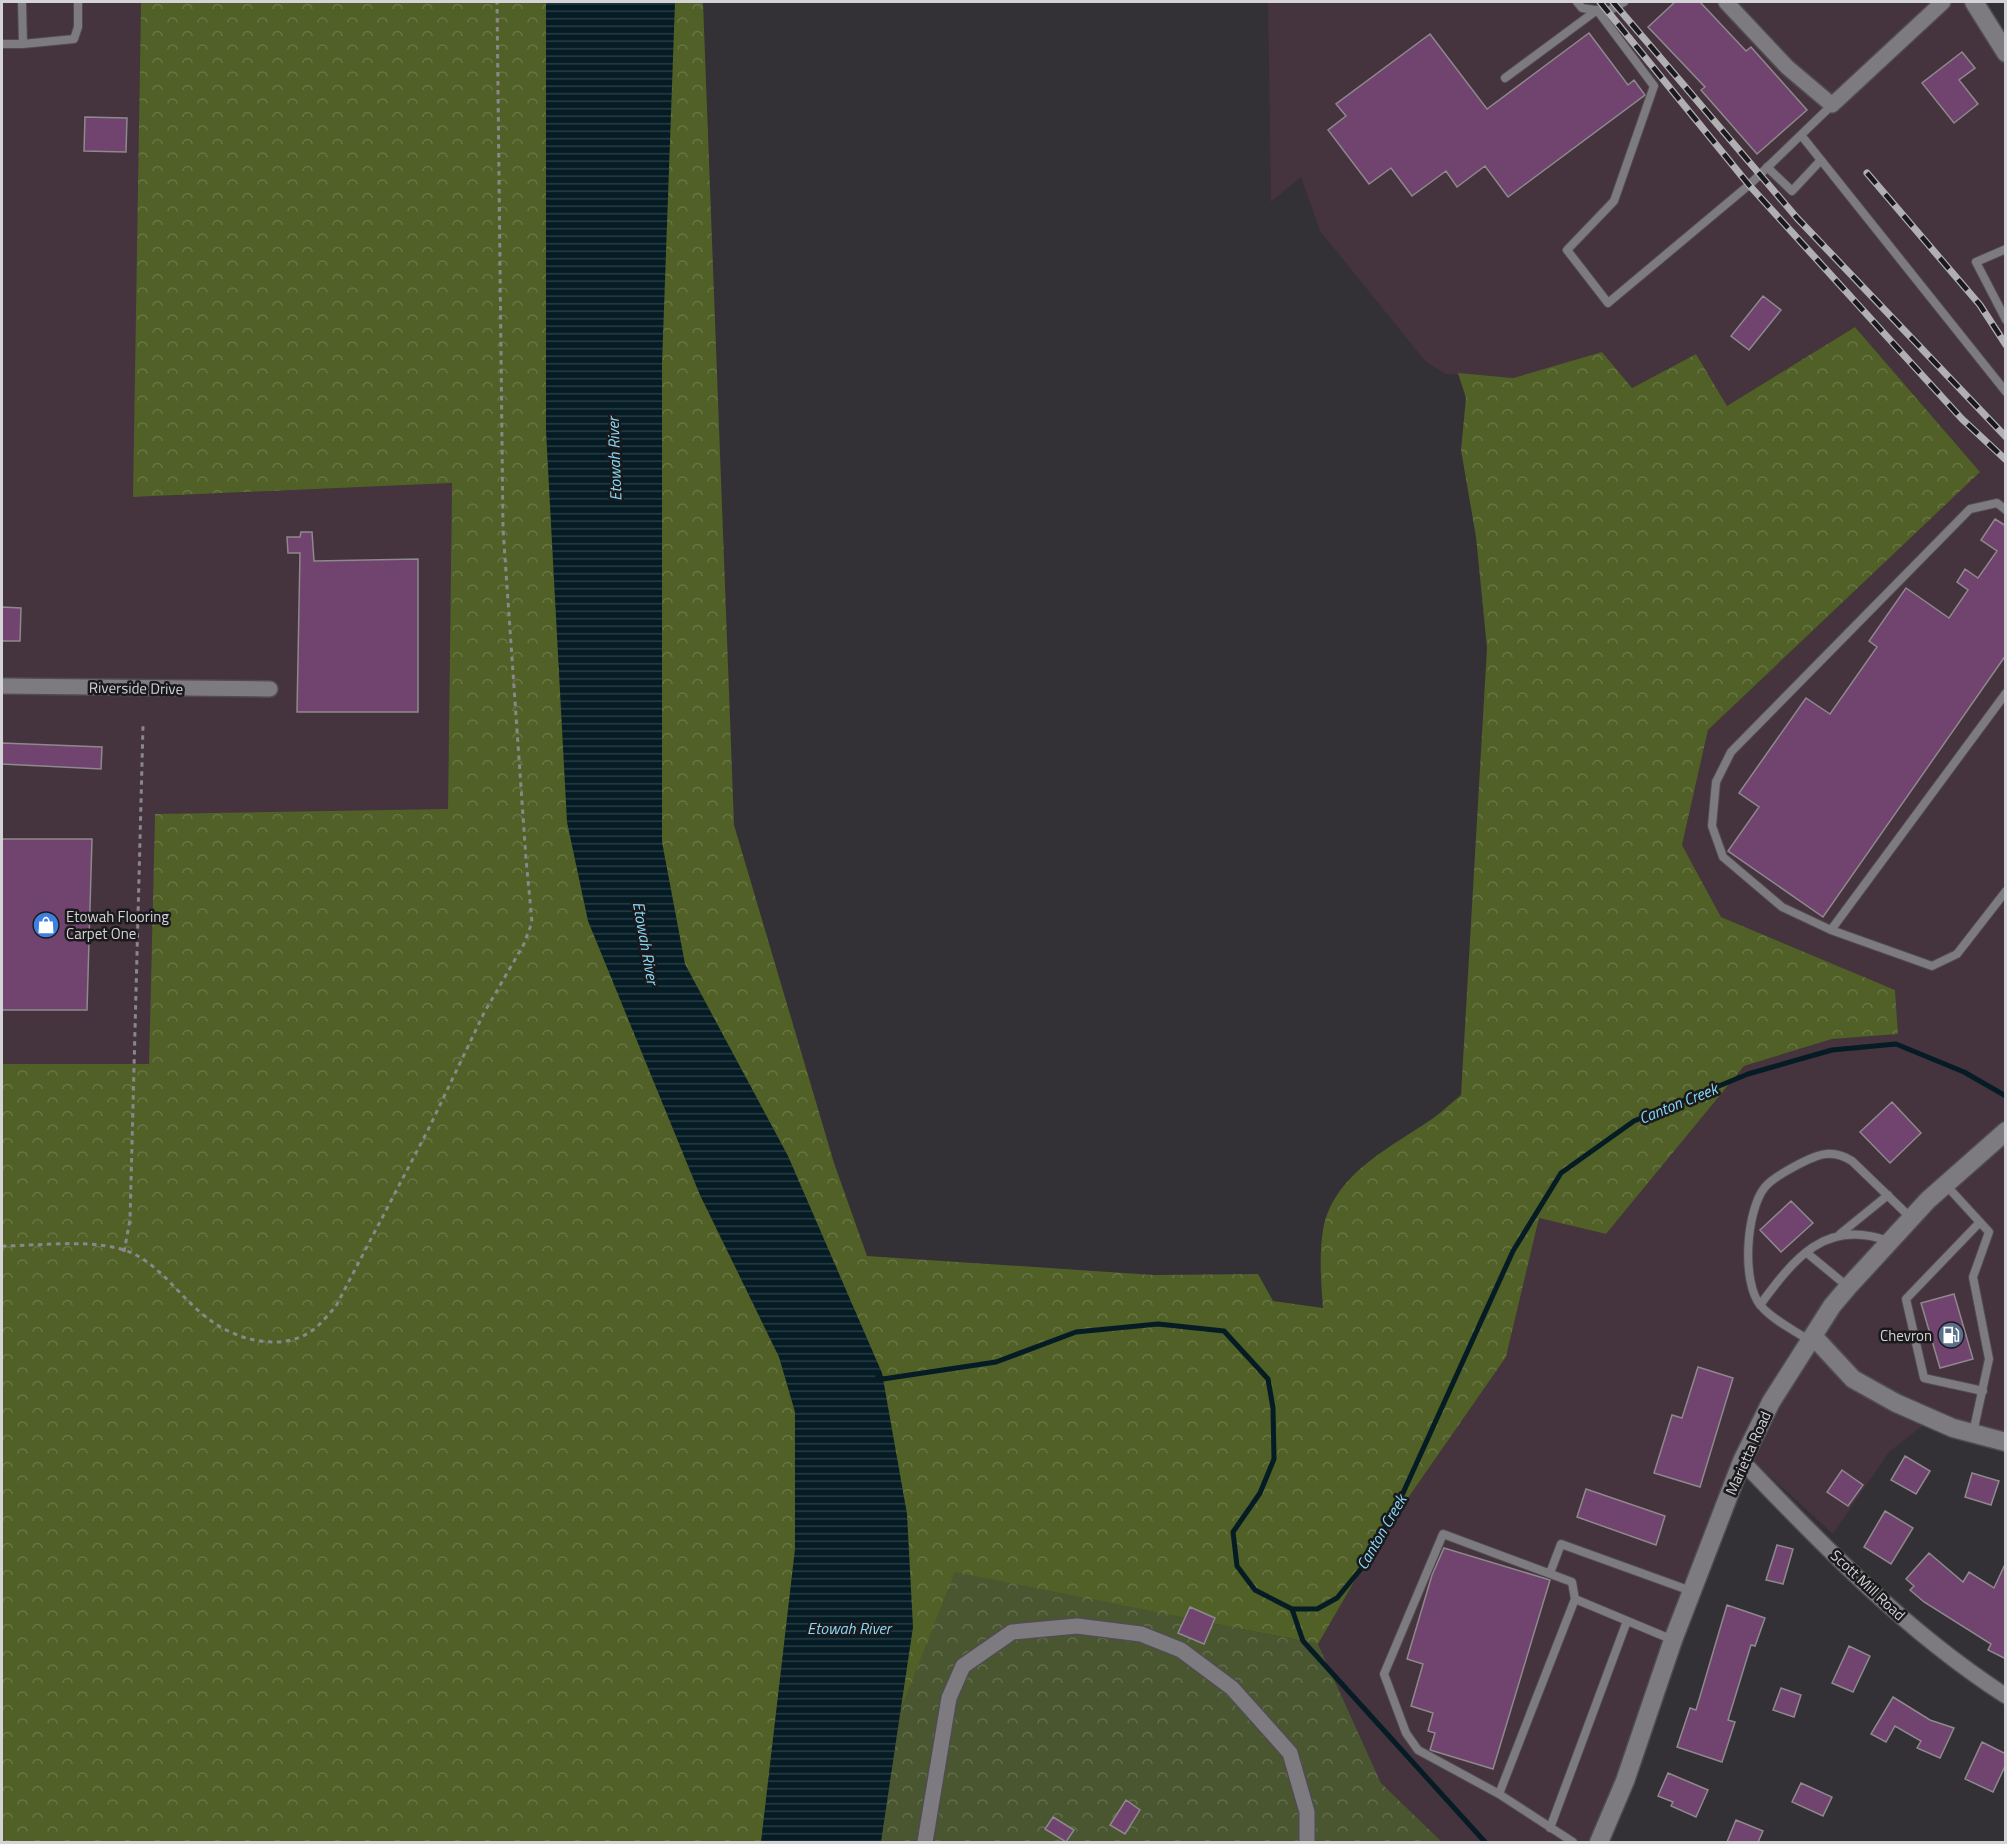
<svg xmlns="http://www.w3.org/2000/svg" width="2007" height="1844" font-family="'Titillium Web',sans-serif">
	<defs>
		<pattern id="forest-crowns" width="20" height="18" patternUnits="userSpaceOnUse" patternTransform="scale(1.5)"><rect width="20" height="18" fill="#506026"/><path d="M2 6a3 3 0 1 1 6 0M12 15a3 3 0 1 1 6 0" fill="none" stroke="#687645"/></pattern>
		<pattern id="park-crowns" width="20" height="18" patternUnits="userSpaceOnUse" patternTransform="scale(1.5)"><rect width="20" height="18" fill="#4a5630"/><path d="M2 6a3 3 0 1 1 6 0M12 15a3 3 0 1 1 6 0" fill="none" stroke="#636d4d"/></pattern>
		<pattern id="water-rules" width="6" height="5" patternUnits="userSpaceOnUse" patternTransform="scale(1.5)"><rect width="6" height="5" fill="#051c25"/><path d="M0 2.5h6" fill="none" stroke="#293c44"/></pattern>
	</defs>
	<rect width="100%" height="100%" fill="#333135"/>
	<path fill="#45333d" d="M 2,2 L 141,2 L 134,497 L 452,483 L 448,810 L 155,815 L 149,1064 L 2,1064 Z
		M 1268,2 L 1978,2 L 2005,45 L 2005,1443 L 1926,1423 L 1889,1452 L 1833,1534 L 1752,1460 L 1598,1842 L 1442,1842 L 1381,1783 L 1318,1644 L 1376,1544 L 1506,1357 L 1539,1218 L 1606,1234 L 1744,1066 L 1832,1039 L 1898,1034 L 1895,990 L 1721,917 L 1682,845 L 1708,730 L 1980,472 L 1855,327 L 1727,406 L 1696,354 L 1631,388 L 1602,352 L 1513,378 L 1446,374 L 1426,362 L 1320,231 L 1301,177 L 1271,202 Z"/>
	<path fill="url(#forest-crowns)" d="M 141,2 L 703,2 L 734,825 L 834,1163 L 867,1256 L 1154,1275 L 1258,1274 L 1273,1301 L 1323,1308 C 1321,1282 1319,1255 1323,1230 C 1333,1175 1388,1149 1429,1121 C 1440,1114 1450,1104 1461,1095 L 1487,648 L 1476,537 L 1461,450 L 1466,398 L 1458,373 L 1513,378 L 1602,352 L 1632,388 L 1696,354 L 1727,406 L 1855,327 L 1980,472 L 1708,730 L 1682,845 L 1721,917 L 1895,990 L 1898,1034 L 1832,1039 L 1744,1066 L 1606,1234 L 1539,1218 L 1506,1357 L 1376,1544 L 1318,1644 L 955,1573 L 849,1842 L 2,1842 L 2,1064 L 149,1064 L 155,814 L 448,809 L 452,483 L 133,497 Z"/>
	<path fill="url(#park-crowns)" d="M 955,1572 L 1318,1644 L 1381,1783 L 1442,1842 L 849,1842 Z"/>
	<path fill="url(#water-rules)" d="M 546,2 L 675,2 L 662,364 L 662,842 L 685,964 L 788,1156 L 882,1373 L 907,1514 L 913,1627 L 881,1842 L 761,1842 L 795,1549 L 795,1412 L 779,1357 L 700,1195 L 588,921 L 567,822 L 546,431 Z"/>
	<g fill="none" stroke-linecap="round" stroke-linejoin="round">
		<path stroke="#051c25" stroke-width="5" d="M 878,1376 L 883,1379 L 996,1362 L 1076,1332 L 1158,1324 L 1224,1331 L 1268,1379 L 1273,1408 L 1274,1459 L 1260,1493 L 1233,1532 L 1237,1566 L 1255,1590 L 1292,1609 L 1317,1609 L 1337,1598 L 1365,1564 L 1403,1493 L 1513,1251 L 1561,1173 L 1634,1121 L 1748,1074 L 1832,1050 L 1896,1044 L 1964,1072 L 2006,1096
			M 1292,1609 L 1303,1641 L 1485,1842"/>
	</g>
	<path fill="#70446e" stroke="#8d898d" stroke-width="1.5" d="M 1675,2 L 1700,2 L 1746,51 L 1751,47 L 1807,110 L 1757,154 L 1701,90 L 1705,87 L 1648,27 Z
		M 1589,33 L 1628,85 L 1634,80 L 1645,95 L 1508,197 L 1485,166 L 1457,187 L 1446,171 L 1412,196 L 1391,168 L 1369,184 L 1328,130 L 1346,116 L 1336,104 L 1430,34 L 1487,109 Z
		M 1962,52 L 1975,68 L 1959,80 L 1978,104 L 1954,123 L 1922,83 Z
		M 85,117 L 127,118 L 126,152 L 84,151 Z
		M 1763,296 L 1781,310 L 1749,350 L 1731,336 Z
		M 1995,519 L 2006,526 L 2006,655 L 1823,917 L 1728,851 L 1759,807 L 1739,793 L 1806,698 L 1830,714 L 1877,647 L 1869,641 L 1906,588 L 1949,618 L 1968,590 L 1957,582 L 1965,569 L 1978,578 L 1997,551 L 1981,540 Z
		M 301,532 L 312,532 L 314,561 L 418,559 L 418,712 L 297,712 L 300,553 L 288,553 L 287,537 L 300,537 Z
		M 2,607 L 21,608 L 20,641 L 2,641 Z
		M 2,743 L 102,747 L 101,769 L 2,764 Z
		M 2,839 L 92,839 L 87,1010 L 2,1010 Z
		M 1892,1102 L 1921,1133 L 1890,1163 L 1860,1132 Z
		M 1791,1201 L 1813,1223 L 1781,1252 L 1760,1230 Z
		M 1954,1294 L 1973,1359 L 1940,1368 L 1921,1303 Z
		M 1698,1367 L 1733,1378 L 1700,1487 L 1654,1473 L 1672,1415 L 1682,1418 Z
		M 1905,1456 L 1930,1471 L 1916,1494 L 1891,1480 Z
		M 1842,1470 L 1863,1485 L 1848,1506 L 1827,1492 Z
		M 1972,1473 L 1999,1481 L 1991,1505 L 1965,1497 Z
		M 1586,1489 L 1665,1516 L 1656,1545 L 1577,1517 Z
		M 1885,1511 L 1913,1528 L 1891,1564 L 1864,1547 Z
		M 1777,1545 L 1793,1549 L 1783,1584 L 1766,1580 Z
		M 1444,1548 L 1550,1580 L 1493,1769 L 1430,1750 L 1435,1733 L 1428,1731 L 1433,1713 L 1411,1706 L 1423,1664 L 1407,1659 L 1432,1575 Z
		M 1929,1553 L 1963,1582 L 1969,1572 L 1994,1588 L 2006,1562 L 2006,1659 L 1988,1650 L 1991,1644 L 1924,1602 L 1910,1590 L 1914,1586 L 1906,1579 Z
		M 1727,1605 L 1765,1618 L 1755,1646 L 1751,1645 L 1728,1720 L 1735,1722 L 1722,1762 L 1677,1747 L 1690,1708 L 1696,1710 Z
		M 1190,1607 L 1215,1618 L 1204,1644 L 1178,1633 Z
		M 1849,1646 L 1870,1656 L 1853,1692 L 1832,1683 Z
		M 1781,1688 L 1801,1695 L 1794,1717 L 1773,1710 Z
		M 1893,1697 L 1930,1720 L 1954,1728 L 1940,1758 L 1917,1748 L 1921,1741 L 1895,1726 L 1886,1742 L 1871,1734 Z
		M 1982,1742 L 2006,1754 L 2006,1764 L 1993,1792 L 1965,1779 Z
		M 1668,1773 L 1708,1790 L 1696,1817 L 1671,1806 L 1673,1802 L 1658,1796 Z
		M 1801,1783 L 1832,1797 L 1823,1816 L 1792,1802 Z
		M 1126,1800 L 1140,1810 L 1125,1834 L 1110,1825 Z
		M 1053,1817 L 1074,1830 L 1066,1842 L 1045,1829 Z
		M 1736,1820 L 1763,1831 L 1758,1842 L 1727,1842 Z"/>
	<g fill="none" stroke-linecap="round" stroke-linejoin="round">
		<defs>
			<path id="service" d="M 22,2 L 23,44 L 74,39 L 78,27 L 78,2
				M 1577,2 L 1582,8 L 1607,12 L 1624,2
				M 2,44 L 23,44
				M 1505,78 L 1597,10 L 1654,86 L 1614,201 L 1567,250 L 1608,303 L 1749,185 L 1832,105
				M 1801,135 L 2006,392
				M 1767,167 L 1792,191 L 1821,160
				M 2006,249 L 1976,262 L 2006,320
				M 2006,510 L 1997,503 L 1970,509 L 1731,752 L 1716,782 L 1712,826 L 1723,857 L 1782,907 L 1831,930 L 1932,966 L 1957,954 L 2006,891
				M 1831,930 L 2006,693
				M 1945,1184 L 1989,1232 L 1973,1277 L 1989,1359 L 1973,1433
				M 1980,1222 L 1906,1299 L 1924,1378 L 1983,1391
				M 1840,1234 L 1888,1195
				M 1807,1253 L 1847,1286
				M 1760,1305 C 1794,1259 1825,1218 1888,1241
				M 1810,1341 C 1794,1330 1774,1321 1761,1306 C 1741,1283 1746,1210 1765,1187 C 1774,1176 1813,1155 1826,1154 C 1836,1153 1844,1156 1852,1161 L 1911,1218
				M 1550,1573 L 1561,1544 L 1691,1591
				M 1499,1794 L 1418,1750 L 1406,1733 L 1384,1674 L 1443,1534 L 1572,1582 L 1575,1599
				M 1550,1828 L 1627,1621
				M 1573,1842 L 1499,1794 L 1575,1599 L 1673,1640"/>
			<path id="minor" d="M 1726,2 L 1787,67 L 1832,105 L 1943,2
				M 2,686 L 270,689
				M 1742,1461 C 1823,1546 1907,1632 2006,1696
				M 925,1842 L 949,1698 L 963,1666 L 1012,1632 L 1077,1626 L 1141,1634 L 1181,1650 L 1232,1688 L 1290,1753 L 1307,1812 L 1307,1842"/>
			<path id="tertiary" d="M 1974,2 L 2006,53
				M 1814,1337 L 1853,1379 L 1896,1403 L 1953,1428 L 2006,1442
				M 1599,1842 L 1625,1781 L 1673,1640 L 1742,1461 L 1771,1402 L 1832,1306 L 1848,1287 L 1928,1200 L 2006,1131"/>
		</defs>
		<use href="#service" stroke="#4f4d51" stroke-width="10"/>
		<use href="#minor" stroke="#4f4d51" stroke-width="18"/>
		<use href="#tertiary" stroke="#4f4d51" stroke-width="21"/>
		<path stroke="#89878b" stroke-width="3" stroke-dasharray="4.5 4.5" stroke-linecap="butt" d="M 2,1246 C 40,1246 99,1237 134,1254 C 164,1269 183,1301 210,1320 C 238,1341 283,1352 313,1330 C 321,1324 329,1314 336,1306 L 428,1130 L 484,1013 L 524,944 L 532,922 L 526,859 L 503,529 L 497,2
			M 124,1252 L 130,1220 L 143,726"/>
		<use href="#service" stroke="#7d7b80" stroke-width="8"/>
		<use href="#minor" stroke="#7d7b80" stroke-width="15"/>
		<use href="#tertiary" stroke="#7d7b80" stroke-width="18"/>
		<defs>
			<path id="rail" d="M 1600,2 L 1749,185 L 1962,419 L 2006,460
				M 1613,2 L 1797,218 L 2006,437
				M 1867,173 L 1980,305 L 2006,345"/>
		</defs>
		<use href="#rail" stroke="#b0afb2" stroke-width="7"/>
		<use href="#rail" stroke="#1a191b" stroke-width="4.5" stroke-dasharray="14" stroke-linecap="butt"/>
	</g>
	<defs>
		<symbol id="shop-disc" viewBox="-11 -11 22 22"><circle r="9.5" fill="#3f7fe0" stroke="#1a191b"/><path d="M-5-2.5h2.3a2.7 3.5 0 0 1 5.4 0H5L5.5 6h-11ZM-1.5-2.5h3a1.5 2.3 0 0 0-3 0Z" fill="#fff"/></symbol>
		<symbol id="fuel-disc" viewBox="-11 -11 22 22"><circle r="9.5" fill="#5c6f8a" stroke="#1a191b"/><path d="M-5.5-6h7V0h2V4h1.3V-2.5L3-4.5l.8-.8L6-3V5H2.5V1h-1V6h-7ZM-4.2-4.7v3.2H.2V-4.7Z" fill="#fff"/></symbol>
	</defs>
	<g fill-rule="evenodd">
		<use href="#shop-disc" x="31" y="910" width="30" height="30"/>
		<use href="#fuel-disc" x="1936" y="1320" width="30" height="30"/>
	</g>
	<g text-anchor="middle" dominant-baseline="central" stroke-width="5" stroke-linejoin="round" paint-order="stroke">
		<g font-size="15" fill="#d4d3d6" stroke="#1a191b">
			<text transform="translate(136 688) rotate(1)">Riverside Drive</text>
			<text transform="translate(1748 1453) rotate(-66)">Marietta Road</text>
			<text transform="translate(1868 1585) rotate(43)">Scott Mill Road</text>
		</g>
		<g font-size="15" fill="#d4d3d6" stroke="#1a191b" text-anchor="start">
			<text x="66" y="916">Etowah Flooring<tspan x="66" dy="17">Carpet One</tspan></text>
			<text x="1932" y="1335" text-anchor="end">Chevron</text>
		</g>
		<g font-size="16" font-style="italic" fill="#87d9fa" stroke="#1a191b">
			<text transform="translate(614 459) rotate(-92)">Etowah River</text>
			<text transform="translate(646 943) rotate(80)">Etowah River</text>
			<text transform="translate(1678 1103) rotate(-22)">Canton Creek</text>
			<text transform="translate(1381 1532) rotate(-60)">Canton Creek</text>
			<text x="849" y="1628">Etowah River</text>
		</g>
	</g>
	<rect width="2007" height="1844" fill="none" stroke="#d4d3d6" stroke-width="6"/>
</svg>
